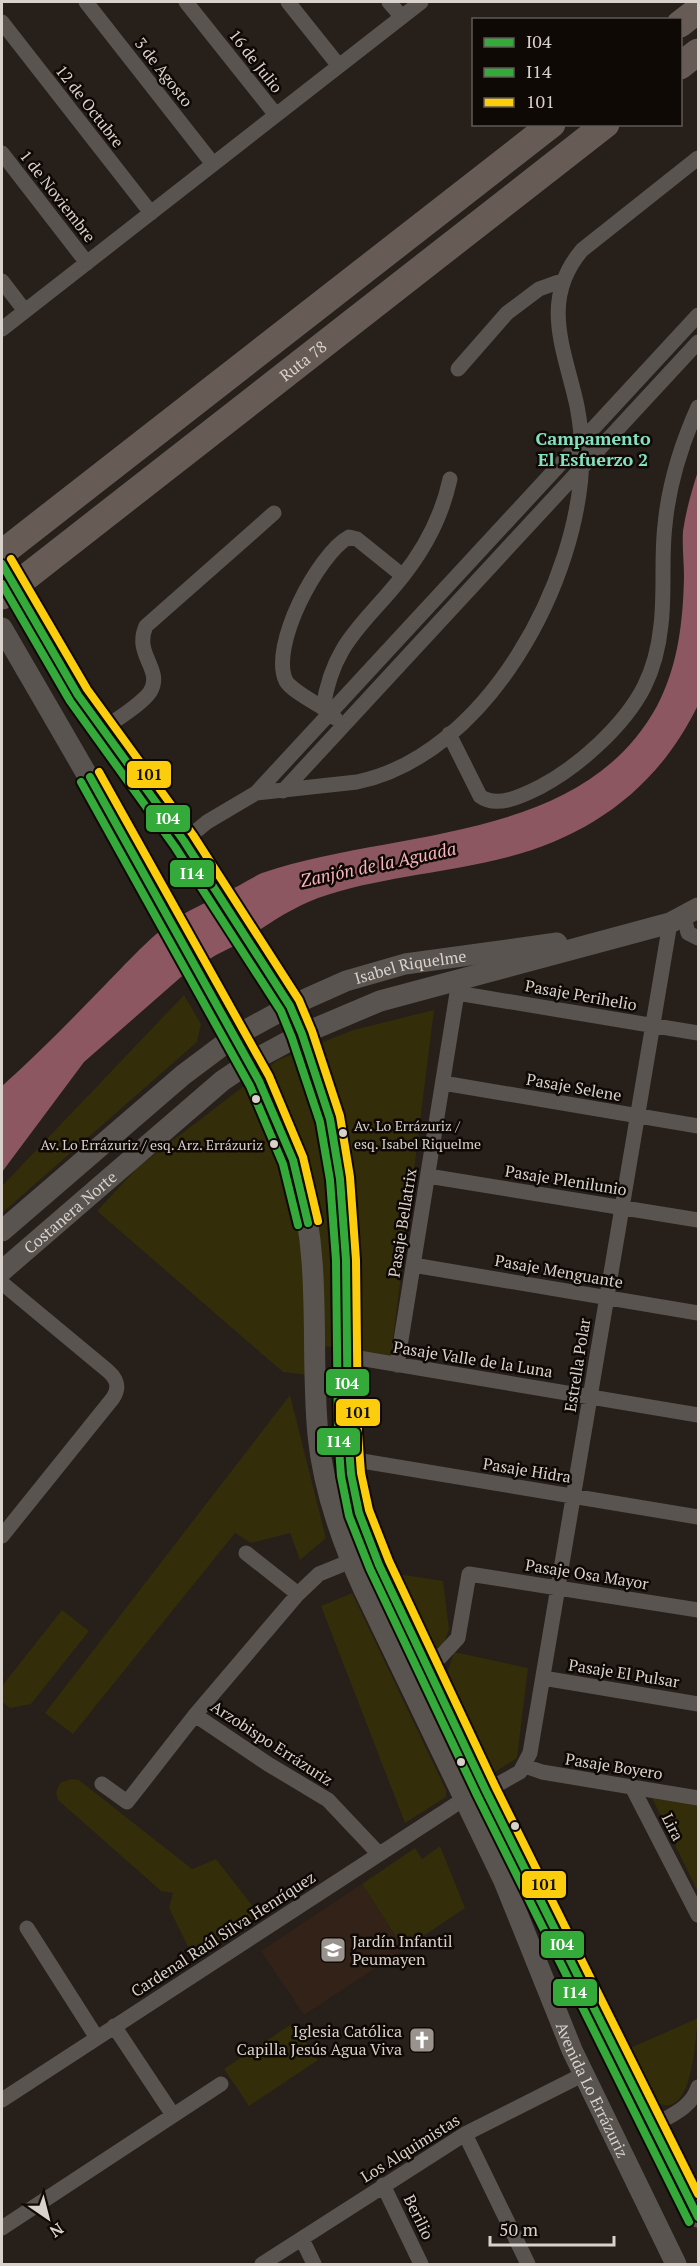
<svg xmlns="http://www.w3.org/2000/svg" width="700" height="2266" font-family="'PT Serif',serif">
	<rect width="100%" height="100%" fill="#261f1a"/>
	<path fill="#332217" d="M 362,1884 L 404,1949 L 304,2015 L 261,1951 Z"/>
	<path fill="#332d0a" d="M 184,995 L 201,1024 L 197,1042 L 2,1213 L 2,1186 Z
		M 434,1010 L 391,1355 L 308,1344 L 309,1375 L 283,1372 L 97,1211 L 138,1167 L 278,1060 L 353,1030 Z
		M 290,1395 L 326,1538 L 300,1560 L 290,1533 L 251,1543 L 235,1533 L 73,1734 L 45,1713 Z
		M 398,1574 L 443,1581 L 449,1629 L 443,1647 L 431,1657 Z
		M 352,1593 L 446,1790 L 446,1797 L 405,1823 L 321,1606 Z
		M 62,1610 L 89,1631 L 31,1704 L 10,1708 L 2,1702 L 2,1686 Z
		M 454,1652 L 528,1668 L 517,1758 L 495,1772 L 485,1766 L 444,1683 Z
		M 71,1779 L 79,1780 L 192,1869 L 216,1859 L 261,1917 L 195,1961 L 169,1908 L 173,1893 L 161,1891 L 58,1800 L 56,1792 L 60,1783 Z
		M 652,1798 L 698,1805 L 698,1892 Z
		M 440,1846 L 465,1908 L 404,1949 L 362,1884 L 415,1848 L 422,1859 Z
		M 698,2018 C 695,2040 693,2125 654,2101 L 628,2049 Z
		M 293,2023 L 318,2060 L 249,2106 L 224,2069 Z"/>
	<path fill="#8c5760" d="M 698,471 L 698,705 C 657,790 587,839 496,860 C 437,874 375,878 318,898 C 291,908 267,925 243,941 L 248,939 L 216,955 L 181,977 L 84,1062 L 2,1172 L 2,1086 C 38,1054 71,1020 105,985 C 131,959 157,928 189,911 C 206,902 223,894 240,885 C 247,881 255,876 262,873 C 393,828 581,845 657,706 C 678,666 683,622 684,577 C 684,562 682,546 683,531 C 686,510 692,490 698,471 Z"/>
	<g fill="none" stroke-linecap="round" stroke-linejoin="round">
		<path stroke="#595450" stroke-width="15" d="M 86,2 L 213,164
			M 186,2 L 276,115
			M 288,2 L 339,66
			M 389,2 L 402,17
			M 2,22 L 151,213
			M 2,153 L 87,263
			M 2,281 L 25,311
			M 2,329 L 421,2
			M 458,369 L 507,313 L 539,289 L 564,280
			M 323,708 C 314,702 291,690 286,681 C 269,647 318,554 349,537 L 357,539 L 403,576
			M 335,718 L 323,708 C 333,642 364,625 402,577 C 426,547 442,516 450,479
			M 102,730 C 115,720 141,705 150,692 C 164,669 133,655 146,626 L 274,513
			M 449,734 L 480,796 C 497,809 524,795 540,787 C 578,767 624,726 644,687 C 653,669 659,645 661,625 C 665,592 661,558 665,525 C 669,482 681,445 698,407
			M 283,791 L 698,342
			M 256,793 L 357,782 C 487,755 581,580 582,455 C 582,439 580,422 577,406 C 565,350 539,301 582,250 L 698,158
			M 184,841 L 207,822 L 256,793 L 698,315
			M 684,917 L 688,933 L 698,938
			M 457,993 L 698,1033
			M 443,1083 L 698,1126
			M 428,1176 L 698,1220
			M 413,1265 L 698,1313
			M 2,1283 L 108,1371 C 117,1379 120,1387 113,1398 L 2,1536
			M 347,1356 L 698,1415
			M 397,1365 L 457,993 L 454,981
			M 350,1459 L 698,1517
			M 246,1553 L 298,1594
			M 428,1670 L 458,1638 L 469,1574 L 698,1610
			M 543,1678 L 698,1704
			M 195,1715 L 268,1764 L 328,1800 L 379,1854
			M 525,1766 L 542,1772 L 698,1798
			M 102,1784 L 127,1802 L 195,1715 L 298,1594 L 319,1574 L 351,1561
			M 632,1787 L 698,1915
			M 486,1791 L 520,1772 L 530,1753 L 670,923
			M 27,1928 L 97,2038
			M 114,2026 L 173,2115
			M 2,2100 L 464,1799
			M 654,2125 C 672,2115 691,2108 698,2087
			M 465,2134 L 528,2264
			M 383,2185 L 421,2264
			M 2,2228 L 221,2084
			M 302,2239 L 314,2264
			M 262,2264 L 465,2134 L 584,2074"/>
		<g stroke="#595450" stroke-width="21">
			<path d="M 2,564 L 78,695 L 184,841 L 258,954 L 290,1006 L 302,1034 L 330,1119 L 340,1179 L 346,1260 L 348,1433 L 351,1474 L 359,1513 L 379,1565 L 486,1791 L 698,2217"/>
			<path id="s1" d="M 2,628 C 64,735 127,843 188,951 C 230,1026 276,1100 299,1183 C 322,1264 310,1352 318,1435 C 323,1488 342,1542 364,1590 L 504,1881 L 572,2050 L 676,2264"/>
			<path id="s2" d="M 2,1231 L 183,1075 L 235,1036 L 290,1006 L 346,981 L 405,964 L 557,943"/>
			<path id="s3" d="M 2,1271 L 222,1081 L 250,1062 L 302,1034 L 380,1001 L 670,923 L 698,908"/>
		</g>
		<g stroke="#675b56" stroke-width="27">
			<path d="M 680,24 L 698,10"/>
			<path d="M 680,66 L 698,52"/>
			<path d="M 2,553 L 552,124"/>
			<path id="s4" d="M 2,596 L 606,124"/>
		</g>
		<defs>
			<path id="bus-1" d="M 2,564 L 78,695 L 184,841 L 290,1006 L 302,1034 L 330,1119 L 340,1179 L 346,1260 L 348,1433 L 351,1474 L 359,1513 L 379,1565 L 486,1791 L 698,2217
				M 90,777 L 259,1081 L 293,1160 L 308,1223"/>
			<path id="bus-2" d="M 2,584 L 70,701 L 175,847 L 281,1011 L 292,1038 L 320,1122 L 330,1180 L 336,1260 L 338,1434 L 341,1476 L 349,1516 L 370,1569 L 477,1795 L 689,2222
				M 81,782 L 250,1086 L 283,1164 L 298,1225"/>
			<path id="bus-3" d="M 11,559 L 87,689 L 193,835 L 299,1000 L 312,1031 L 340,1116 L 350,1177 L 356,1260 L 358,1433 L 361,1473 L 369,1510 L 389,1561 L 495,1786 L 698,2194
				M 99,772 L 269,1076 L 303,1157 L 318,1221"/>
		</defs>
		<use href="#bus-1" stroke="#0f0906" stroke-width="12"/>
		<use href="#bus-2" stroke="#0f0906" stroke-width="12"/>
		<use href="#bus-3" stroke="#0f0906" stroke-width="12"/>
		<use href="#bus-1" stroke="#33aa39" stroke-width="8"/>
		<use href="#bus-2" stroke="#33aa39" stroke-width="8"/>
		<use href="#bus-3" stroke="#fccd0d" stroke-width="8"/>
	</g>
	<defs>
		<symbol id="school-square" viewBox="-11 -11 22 22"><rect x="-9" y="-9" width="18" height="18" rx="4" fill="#9a938d" stroke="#0f0906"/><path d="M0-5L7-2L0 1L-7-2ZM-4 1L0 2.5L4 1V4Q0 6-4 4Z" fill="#fff"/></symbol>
		<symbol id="church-square" viewBox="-11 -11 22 22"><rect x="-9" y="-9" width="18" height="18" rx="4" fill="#9a938d" stroke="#0f0906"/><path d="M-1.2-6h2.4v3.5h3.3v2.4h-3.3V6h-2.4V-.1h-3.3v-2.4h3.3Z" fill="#fff"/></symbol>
	</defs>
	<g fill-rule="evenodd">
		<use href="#school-square" x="318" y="1935" width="30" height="30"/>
		<use href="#church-square" x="407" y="2025" width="30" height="30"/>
	</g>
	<g fill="#d9d1cb" stroke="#0f0906" stroke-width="2">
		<circle cx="256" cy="1099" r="5"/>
		<circle cx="343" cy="1133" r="5"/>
		<circle cx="274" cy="1144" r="5"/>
		<circle cx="461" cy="1762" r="5"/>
		<circle cx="515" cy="1826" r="5"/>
	</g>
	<g text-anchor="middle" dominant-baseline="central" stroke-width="5" stroke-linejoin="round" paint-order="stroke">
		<g font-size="14" fill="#d9d1cb" stroke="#0f0906" text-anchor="start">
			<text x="354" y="1125">Av. Lo Errázuriz /<tspan x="354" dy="18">esq. Isabel Riquelme</tspan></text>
			<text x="263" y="1144" text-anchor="end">Av. Lo Errázuriz / esq. Arz. Errázuriz</text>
		</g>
		<g font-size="16" fill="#d9d1cb" stroke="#0f0906">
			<text transform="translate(256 61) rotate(52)">16 de Julio</text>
			<text transform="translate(164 72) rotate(52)">3 de Agosto</text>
			<text transform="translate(90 106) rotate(52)">12 de Octubre</text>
			<text transform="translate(58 196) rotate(52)">1 de Noviembre</text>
			<text stroke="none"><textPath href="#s4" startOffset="382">Ruta 78</textPath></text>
			<text stroke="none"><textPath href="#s2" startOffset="494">Isabel Riquelme</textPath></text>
			<text transform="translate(581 995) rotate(10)">Pasaje Perihelio</text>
			<text transform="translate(574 1087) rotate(10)">Pasaje Selene</text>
			<text transform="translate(566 1180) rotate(9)">Pasaje Plenilunio</text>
			<text stroke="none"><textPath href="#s3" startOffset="90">Costanera Norte</textPath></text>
			<text transform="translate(402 1223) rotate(-81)">Pasaje Bellatrix</text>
			<text transform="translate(559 1271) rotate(10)">Pasaje Menguante</text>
			<text transform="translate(473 1359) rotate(9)">Pasaje Valle de la Luna</text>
			<text transform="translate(577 1365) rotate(-81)">Estrella Polar</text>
			<text transform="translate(527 1470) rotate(9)">Pasaje Hidra</text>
			<text transform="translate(587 1574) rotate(9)">Pasaje Osa Mayor</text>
			<text transform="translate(624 1673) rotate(9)">Pasaje El Pulsar</text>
			<text transform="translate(272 1743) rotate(33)">Arzobispo Errázuriz</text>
			<text transform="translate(614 1766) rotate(9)">Pasaje Boyero</text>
			<text transform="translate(673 1827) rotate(63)">Lira</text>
			<text transform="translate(223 1934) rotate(-33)">Cardenal Raúl Silva Henríquez</text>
			<text stroke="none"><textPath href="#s1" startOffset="1596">Avenida Lo Errázuriz</textPath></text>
			<text transform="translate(410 2148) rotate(-32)">Los Alquimistas</text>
			<text transform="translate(419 2217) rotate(64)">Berilio</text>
		</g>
		<g font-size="16" fill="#d9d1cb" stroke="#0f0906" text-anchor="start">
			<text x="352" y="1941">Jardín Infantil<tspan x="352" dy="18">Peumayen</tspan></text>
			<text x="402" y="2031" text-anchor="end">Iglesia Católica<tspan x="402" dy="18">Capilla Jesús Agua Viva</tspan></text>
		</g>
		<g font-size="18" font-weight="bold" fill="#83e1c2" stroke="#0f0906">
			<text x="593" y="438">Campamento<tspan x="593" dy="21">El Esfuerzo 2</tspan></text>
		</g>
		<g font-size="18" font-style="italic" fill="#fbb3bf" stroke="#0f0906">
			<text transform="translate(378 864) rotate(-12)">Zanjón de la Aguada</text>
		</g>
	</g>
	<g stroke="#0f0906" stroke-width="2">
		<rect x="126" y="760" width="46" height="29" rx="6" fill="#fccd0d"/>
		<rect x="145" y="804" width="46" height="29" rx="6" fill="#33aa39"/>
		<rect x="169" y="859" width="46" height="29" rx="6" fill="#33aa39"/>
		<rect x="325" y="1368" width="45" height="29" rx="6" fill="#33aa39"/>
		<rect x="335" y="1398" width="46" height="29" rx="6" fill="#fccd0d"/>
		<rect x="316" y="1427" width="45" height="29" rx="6" fill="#33aa39"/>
		<rect x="521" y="1870" width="46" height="29" rx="6" fill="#fccd0d"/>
		<rect x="540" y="1930" width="45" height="29" rx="6" fill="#33aa39"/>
		<rect x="552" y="1978" width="46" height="29" rx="6" fill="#33aa39"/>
	</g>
	<g font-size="16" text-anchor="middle" font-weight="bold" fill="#fff">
		<text x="168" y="824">I04</text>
		<text x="192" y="879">I14</text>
		<text x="347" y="1389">I04</text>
		<text x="339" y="1447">I14</text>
		<text x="562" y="1950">I04</text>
		<text x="575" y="1998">I14</text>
	</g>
	<g font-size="16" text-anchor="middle" font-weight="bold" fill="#111">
		<text x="149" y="780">101</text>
		<text x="358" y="1418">101</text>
		<text x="544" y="1890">101</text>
	</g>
	<rect width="700" height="2266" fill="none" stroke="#d9d1cb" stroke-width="6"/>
	<rect x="472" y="18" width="210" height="108" fill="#0f0906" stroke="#605955" stroke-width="1.5"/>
	<rect x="484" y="38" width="30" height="9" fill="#33aa39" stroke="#605955" stroke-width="1.5"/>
	<text x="526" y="48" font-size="18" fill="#d9d1cb">I04</text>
	<rect x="484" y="68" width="30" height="9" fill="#33aa39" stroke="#605955" stroke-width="1.5"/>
	<text x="526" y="78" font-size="18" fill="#d9d1cb">I14</text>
	<rect x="484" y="98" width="30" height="9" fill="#fccd0d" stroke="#605955" stroke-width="1.5"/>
	<text x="526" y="108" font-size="18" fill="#d9d1cb">101</text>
	<g transform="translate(48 2218) rotate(145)" stroke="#0f0906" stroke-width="4.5" paint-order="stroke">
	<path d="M0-4.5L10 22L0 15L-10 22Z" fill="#d9d1cb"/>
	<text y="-9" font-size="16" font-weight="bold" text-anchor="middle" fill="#d9d1cb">N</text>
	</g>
	<path d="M490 2236v9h124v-9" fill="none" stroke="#d9d1cb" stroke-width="3"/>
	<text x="499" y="2236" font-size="18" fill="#d9d1cb" stroke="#0f0906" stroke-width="4.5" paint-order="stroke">50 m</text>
</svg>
